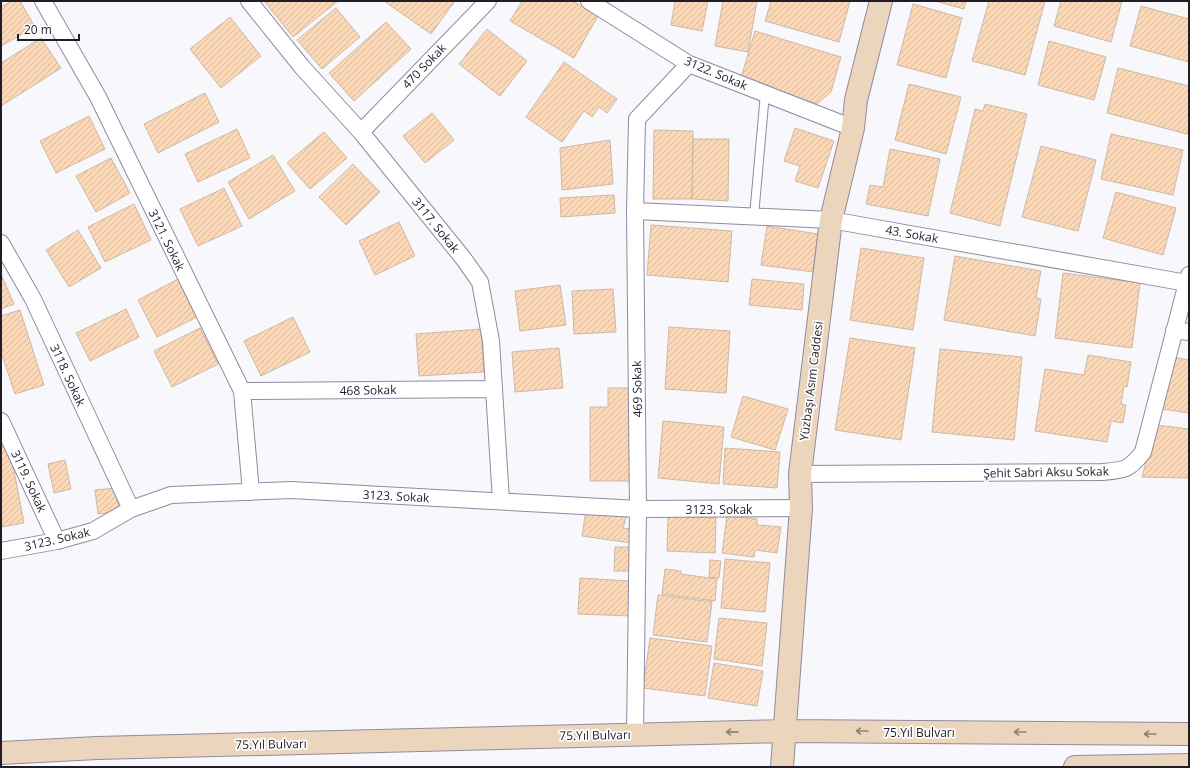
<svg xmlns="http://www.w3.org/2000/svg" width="1190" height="768" font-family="'Open Sans',sans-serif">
	<defs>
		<pattern id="building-hatch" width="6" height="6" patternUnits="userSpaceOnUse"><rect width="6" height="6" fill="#fbd8b7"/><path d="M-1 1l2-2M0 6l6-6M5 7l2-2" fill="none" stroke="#d7b99d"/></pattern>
	</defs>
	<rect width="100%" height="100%" fill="#f8f7fc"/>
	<path fill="url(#building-hatch)" stroke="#cdb9a6" d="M 12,1 L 20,1 L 35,27 L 1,46 L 1,7 Z
		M 264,1 L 338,1 L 293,37 Z
		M 384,1 L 455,1 L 431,34 Z
		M 522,1 L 573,1 L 598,16 L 574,58 L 510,21 Z
		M 675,1 L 708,1 L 702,31 L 671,25 Z
		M 723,1 L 757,1 L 748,52 L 715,46 Z
		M 771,1 L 850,1 L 839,42 L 765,21 Z
		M 935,1 L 966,1 L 964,9 Z
		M 989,1 L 1045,1 L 1025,75 L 972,61 Z
		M 1061,1 L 1122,1 L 1111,42 L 1054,26 Z
		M 913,4 L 962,18 L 946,78 L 897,65 Z
		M 1141,6 L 1189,19 L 1189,62 L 1130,46 Z
		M 336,8 L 360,37 L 322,69 L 297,40 Z
		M 230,17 L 261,56 L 221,88 L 190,49 Z
		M 386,22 L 411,49 L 354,101 L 329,73 Z
		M 487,29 L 527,61 L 500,96 L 459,64 Z
		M 755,31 L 841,57 L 831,92 L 817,104 L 740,81 Z
		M 41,38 L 61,68 L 1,106 L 1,63 Z
		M 1049,41 L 1106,57 L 1094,100 L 1038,85 Z
		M 564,62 L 617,99 L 607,113 L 599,107 L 592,117 L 584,111 L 562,142 L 526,117 Z
		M 1118,68 L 1189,86 L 1189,127 L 1187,134 L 1107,113 Z
		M 909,84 L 961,97 L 946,154 L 895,140 Z
		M 205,93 L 219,122 L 158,153 L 144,124 Z
		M 985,104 L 1027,114 L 1000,226 L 950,213 L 975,109 L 983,111 Z
		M 432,113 L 454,140 L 425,163 L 403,136 Z
		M 89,116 L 105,149 L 56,173 L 40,141 Z
		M 795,128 L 834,141 L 818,188 L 795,181 L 800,166 L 784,161 Z
		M 237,129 L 250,158 L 198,182 L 185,154 Z
		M 654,130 L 693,131 L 692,199 L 653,199 Z
		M 324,132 L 347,158 L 310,189 L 287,163 Z
		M 1111,134 L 1183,150 L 1173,195 L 1101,179 Z
		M 693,139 L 729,139 L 728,201 L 692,199 Z
		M 610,140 L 613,184 L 562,190 L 560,148 Z
		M 1041,146 L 1096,160 L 1078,231 L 1022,217 Z
		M 890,149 L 940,159 L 928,216 L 866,204 L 870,185 L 883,187 Z
		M 273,155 L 295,191 L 249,219 L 228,182 Z
		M 111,158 L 130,193 L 96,212 L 76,176 Z
		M 353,164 L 380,192 L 346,225 L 319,197 Z
		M 224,188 L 242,226 L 198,246 L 180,209 Z
		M 1116,192 L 1176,208 L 1163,255 L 1103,238 Z
		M 614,195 L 615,213 L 561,217 L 560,198 Z
		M 134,204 L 151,240 L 105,262 L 88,227 Z
		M 399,222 L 415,256 L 375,275 L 359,241 Z
		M 651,225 L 732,231 L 728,282 L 647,275 Z
		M 767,226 L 818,234 L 813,272 L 761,265 Z
		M 78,230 L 101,268 L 69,287 L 46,250 Z
		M 861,248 L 924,258 L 913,330 L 850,320 Z
		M 955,256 L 1041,271 L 1036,298 L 1041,299 L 1035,336 L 944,320 Z
		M 1063,273 L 1140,283 L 1132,348 L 1055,338 Z
		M 1,274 L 14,304 L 1,309 Z
		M 180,278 L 199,316 L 157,337 L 138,300 Z
		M 752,279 L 804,284 L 802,310 L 749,305 Z
		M 560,285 L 566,325 L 520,331 L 515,291 Z
		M 613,289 L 616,332 L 574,334 L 572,291 Z
		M 126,309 L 139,337 L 90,361 L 76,333 Z
		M 20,310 L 44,385 L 15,394 L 1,352 L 3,351 L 1,345 L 1,316 Z
		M 293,317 L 310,352 L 261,376 L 244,341 Z
		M 669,327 L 730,331 L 726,393 L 665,389 Z
		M 200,328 L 218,364 L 172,387 L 154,351 Z
		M 481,329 L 484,372 L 419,376 L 416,334 Z
		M 850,338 L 915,348 L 901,440 L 835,430 Z
		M 559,348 L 563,388 L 515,392 L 512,352 Z
		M 940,349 L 1022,357 L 1014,440 L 932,432 Z
		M 1088,355 L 1131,362 L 1127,387 L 1124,386 L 1121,404 L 1126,405 L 1123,423 L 1111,421 L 1107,442 L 1035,431 L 1045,369 L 1084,375 Z
		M 1173,357 L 1189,360 L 1189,413 L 1162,409 Z
		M 608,388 L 633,388 L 633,481 L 590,481 L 590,407 L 608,407 Z
		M 743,396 L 788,409 L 775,450 L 731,437 Z
		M 663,421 L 724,427 L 719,484 L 658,478 Z
		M 1156,425 L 1189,429 L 1189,478 L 1142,477 Z
		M 9,445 L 24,523 L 1,527 L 1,447 Z
		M 725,448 L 780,452 L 777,488 L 723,484 Z
		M 65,460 L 71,489 L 54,493 L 48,464 Z
		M 116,488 L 119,512 L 98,514 L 95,490 Z
		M 586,509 L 627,515 L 623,528 L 633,529 L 631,543 L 582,536 Z
		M 668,516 L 716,518 L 715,553 L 667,551 Z
		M 727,516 L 757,519 L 757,525 L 781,527 L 777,553 L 755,550 L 754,557 L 722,553 Z
		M 615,547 L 633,547 L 632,571 L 614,571 Z
		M 725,559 L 770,563 L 765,612 L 721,608 Z
		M 710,560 L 721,561 L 719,578 L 709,577 Z
		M 665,569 L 681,571 L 681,574 L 717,579 L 715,601 L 662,594 Z
		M 580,578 L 630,581 L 630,616 L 578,614 Z
		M 658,595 L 712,602 L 707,642 L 653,635 Z
		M 719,618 L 767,623 L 762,666 L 714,659 Z
		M 650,638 L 712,646 L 705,696 L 643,688 Z
		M 714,663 L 763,671 L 757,706 L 708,698 Z"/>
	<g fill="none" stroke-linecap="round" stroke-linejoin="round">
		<defs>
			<path id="lane" d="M 754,216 L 765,93"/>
			<path id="street" d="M 43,1 L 98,97 L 242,391 L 251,492
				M 249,1 L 302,67 L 361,132 L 463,258 L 480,282 L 491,341 L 501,501
				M 589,1 L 689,64 L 853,128
				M 361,132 L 488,1
				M 635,211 L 831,220 L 1187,283
				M 1,243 L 33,299 L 131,509
				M 1174,330 L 1189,332
				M 242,391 L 494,389
				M 1,421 L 57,541
				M 800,474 L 1103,472 C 1125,470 1129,470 1143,452 L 1189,275
				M 1,551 L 57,541 L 93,531 L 131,509 L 171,495 L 291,490 L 638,509 L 801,508
				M 635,734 L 638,509 L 635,211 L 637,119 L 689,64"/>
			<path id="secondary" d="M 1,753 L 97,748 L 786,731 L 1189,734
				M 782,767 L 801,508 L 800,474 L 831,220 L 853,128 L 856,100 L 881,1
				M 1075,767 L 1189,765"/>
		</defs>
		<use href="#lane" stroke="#918aa1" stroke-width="10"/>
		<use href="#street" stroke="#918aa1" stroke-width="18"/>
		<use href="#secondary" stroke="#918aa1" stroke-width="24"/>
		<use href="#lane" stroke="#fff" stroke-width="8"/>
		<use href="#street" stroke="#fff" stroke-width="16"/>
		<use href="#secondary" stroke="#ecd5bd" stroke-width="22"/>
	</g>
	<defs><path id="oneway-shaft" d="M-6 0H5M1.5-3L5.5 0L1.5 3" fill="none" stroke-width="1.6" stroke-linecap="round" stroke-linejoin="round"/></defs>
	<g stroke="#908279">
		<use href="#oneway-shaft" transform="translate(862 731) rotate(-180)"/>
		<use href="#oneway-shaft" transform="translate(732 732) rotate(179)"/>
		<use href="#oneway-shaft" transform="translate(1020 732) rotate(-180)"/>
		<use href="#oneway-shaft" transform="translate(1150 734) rotate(-180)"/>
	</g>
	<g text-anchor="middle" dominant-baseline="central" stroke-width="3.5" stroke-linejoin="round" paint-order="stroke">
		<g font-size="12" fill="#201d26" stroke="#fff">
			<text transform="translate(424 66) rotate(-46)">470 Sokak</text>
			<text transform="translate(716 73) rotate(23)">3122. Sokak</text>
			<text transform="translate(436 225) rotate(51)">3117. Sokak</text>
			<text transform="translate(912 234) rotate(10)">43. Sokak</text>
			<text transform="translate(167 240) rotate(64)">3121. Sokak</text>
			<text transform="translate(68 375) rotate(65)">3118. Sokak</text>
			<text transform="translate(811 381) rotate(-83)">Yüzbaşı Asım Caddesi</text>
			<text transform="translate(637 389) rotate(-91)">469 Sokak</text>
			<text transform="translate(368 390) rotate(-1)">468 Sokak</text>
			<text transform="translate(1046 472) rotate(-1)">Şehit Sabri Aksu Sokak</text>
			<text transform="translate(29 481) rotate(65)">3119. Sokak</text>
			<text transform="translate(396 496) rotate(3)">3123. Sokak</text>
			<text x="719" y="509">3123. Sokak</text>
			<text transform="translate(57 539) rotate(-13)">3123. Sokak</text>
			<text x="919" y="732">75.Yıl Bulvarı</text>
			<text transform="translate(595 735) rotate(-1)">75.Yıl Bulvarı</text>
			<text transform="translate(271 744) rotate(-1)">75.Yıl Bulvarı</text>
		</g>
	</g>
	<rect width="1190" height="768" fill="none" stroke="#201d26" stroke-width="4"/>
	<path d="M18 34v6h61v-6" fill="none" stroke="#201d26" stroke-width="2"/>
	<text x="24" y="34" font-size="12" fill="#201d26" stroke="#ffffff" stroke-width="3" paint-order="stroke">20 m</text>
</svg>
